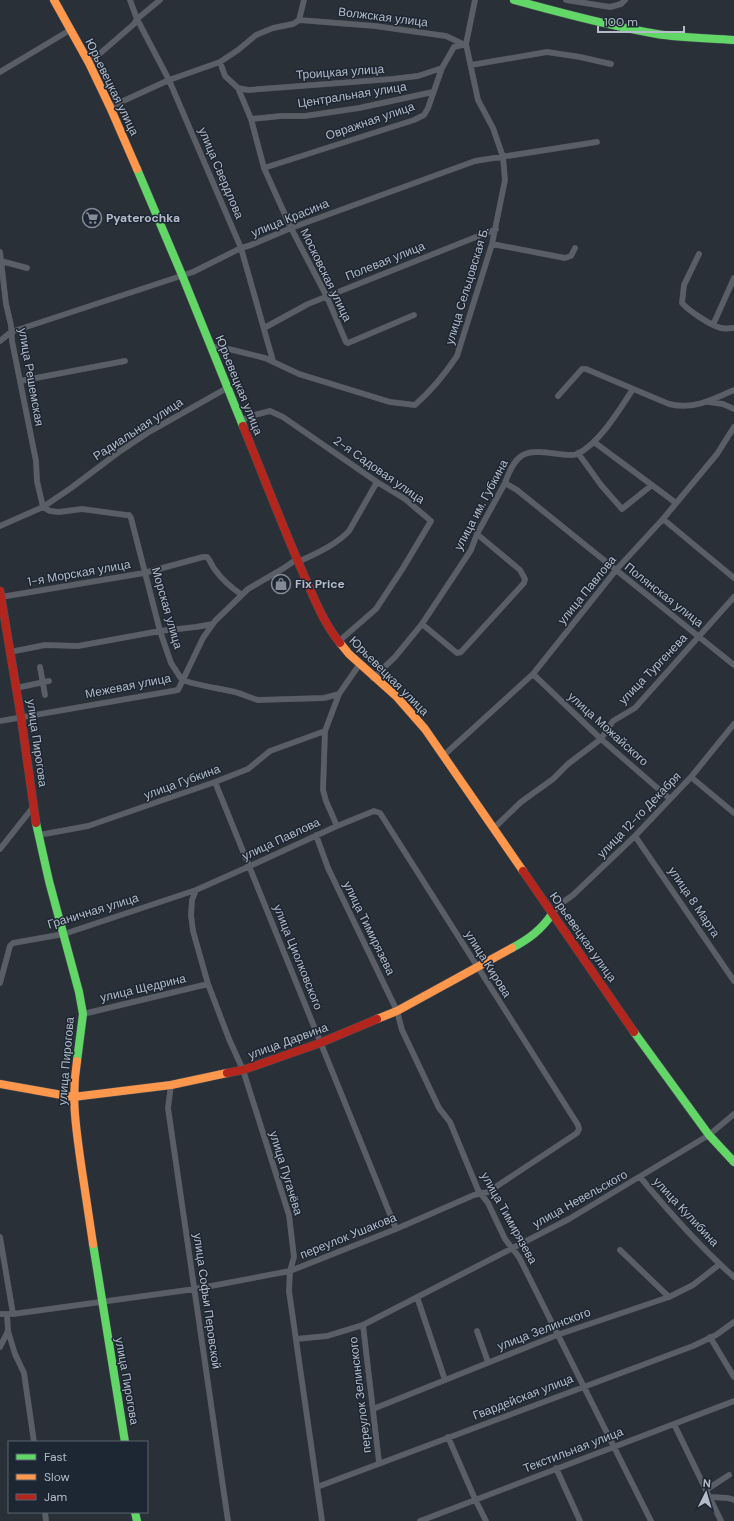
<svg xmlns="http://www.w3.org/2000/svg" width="734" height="1521" font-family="'DM Sans',sans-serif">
	<rect width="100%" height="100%" fill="#2a3038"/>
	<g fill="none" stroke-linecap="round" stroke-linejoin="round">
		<defs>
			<path id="street" d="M 130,0 L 137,19 L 169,80 L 241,248 L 273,361
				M 566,0 L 610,7 L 621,4 L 625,0
				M 299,20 L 375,26 L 446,36 L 463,44
				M 220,62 L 225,76 L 238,88 L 251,119 L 264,168 L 291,228 L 327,297 L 346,342 L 348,343 L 414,315
				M 89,63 L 134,24 L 137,19 L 160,0
				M 471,65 L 547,52 L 580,57 L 611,64
				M 0,72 L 70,30
				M 238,88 L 248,90 L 392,79 L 418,76 L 442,68
				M 110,107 L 169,80 L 220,62 L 238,50 L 256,35 L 273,28 L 293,24 L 299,20 L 304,0
				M 251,119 L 281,116 L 305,116 L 359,108 L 433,92
				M 264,168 L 414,120 L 424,115 L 428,108 L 442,68 L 454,47 L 466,44
				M 492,244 L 565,258 L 571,256 L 575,248
				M 0,252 L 6,304 L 11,325 L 12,341 L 36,461 L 37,481 L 43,507
				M 699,254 L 684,285 L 682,303 C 689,311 710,325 721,328 C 725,329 730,328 734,328
				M 1,261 L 27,268
				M 713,325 L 734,278
				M 264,328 L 308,304 L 496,229
				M 0,341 L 11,332 L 193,272 L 241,248 L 251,245 L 291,228 L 475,161 L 597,142
				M 210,346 L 233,350 L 265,358 L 299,374 L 390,402 L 415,405 C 432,390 445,374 457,356 L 492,244 L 505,180 L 503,157 L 493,128 L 478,100 L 466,44 L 475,0
				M 20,381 L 125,361
				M 558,396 L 582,369 L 586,369 L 669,404 C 693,410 712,400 734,390
				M 709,402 L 723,404 L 734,409
				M 240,421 L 251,416 L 270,411 L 283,417 L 377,482 L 405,499 L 431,521 L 403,568 L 376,609 L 338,642
				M 594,442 L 676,503
				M 578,453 L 601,485 L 622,509 L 652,485
				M 505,483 L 517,490 L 734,665
				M 43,507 L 50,511 L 59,512 L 82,509 L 126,515 L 129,515 L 131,518 L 160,631 L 171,663 L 182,680 C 200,686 217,688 235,692 C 243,694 250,698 258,700 L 324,698 L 339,694
				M 663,519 L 734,578
				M 0,526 L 43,507 L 71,488 L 119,452 L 149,432 L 227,388
				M 298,562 C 315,554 336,545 349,531 L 377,482
				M 1,597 L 144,573 L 203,557 L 207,557 C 211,561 212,567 216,571 C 223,581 232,588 242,595
				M 422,624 L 457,653 L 461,652 L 524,583 L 525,579 L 520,570 L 477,534
				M 10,652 L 45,645 L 78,646 L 160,631 L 196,627 L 213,624
				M 40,667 L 45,695
				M 533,674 L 601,739 L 670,799
				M 373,678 L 395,657 L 422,624 L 471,550 L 477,534 L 505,483 C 517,449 527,450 559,454 C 565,455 572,456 577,454 C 599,444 620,409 633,389
				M 16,688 L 49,681
				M 0,721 L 178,690 L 203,638 L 215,621 L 248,589 L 284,568 L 297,559
				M 444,755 L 533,674 L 616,570 L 663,519 L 717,454 L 734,427
				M 691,777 L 734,813
				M 215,782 L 396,1229
				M 337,826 L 326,801 L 323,790 L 325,731 L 339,694 L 359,665
				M 494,828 L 521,802 L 553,779 L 568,764 L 601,739 L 613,721 L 635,708 L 734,597
				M 39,835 L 88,826 L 215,782 L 248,769 L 270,751 L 325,731
				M 316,835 L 328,868 L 397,1011 L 402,1030 L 439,1108 L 450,1122 L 478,1190 L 488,1203 L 505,1239 L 519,1257 L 651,1521
				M 635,836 L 734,981
				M 0,849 L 34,806
				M 196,890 L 192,900 L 191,915 L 193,931 L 208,984 L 229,1039 L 243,1070 L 289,1215 L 294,1257 L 290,1271 L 289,1291 L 322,1521
				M 552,914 L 559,905 L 573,895 L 635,836 L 691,777 L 734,724
				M 0,983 L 10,946 L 13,943 L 64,934 L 196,890 L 250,866 L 337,826 L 374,811 L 380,813 L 578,1125 L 579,1129 L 577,1133 L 488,1192 L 474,1195 L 396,1229 L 290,1271 L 195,1289 L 13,1314 L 0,1314
				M 83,1014 L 208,984
				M 171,1085 L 168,1108 L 228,1521
				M 640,1177 C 669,1212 700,1247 734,1277
				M 0,1237 L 13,1314
				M 620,1250 L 669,1297
				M 417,1297 L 445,1380
				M 7,1315 L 8,1331 L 15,1354 L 24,1373 L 34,1442
				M 363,1325 L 379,1462
				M 477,1331 L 488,1362
				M 710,1337 L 734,1377
				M 296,1339 L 327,1336 L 363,1325 L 569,1219 L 709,1135 L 734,1114
				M 0,1347 L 8,1331
				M 373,1409 L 557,1335 L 669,1297 L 693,1285 L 720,1264
				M 674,1424 L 721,1521
				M 448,1437 L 475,1499 L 486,1521
				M 556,1468 L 580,1521
				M 317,1487 L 693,1346 L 716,1335 L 734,1322
				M 706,1490 L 729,1475
				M 710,1497 L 728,1498 L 734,1500
				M 45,1512 L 46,1521
				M 420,1521 L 734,1401"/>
			<path id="fast" d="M 514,0 C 561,13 609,26 657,34 C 683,38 708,38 734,40
				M 137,169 L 182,275 L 243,426
				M 36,823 L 49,881 L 79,992 L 83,1014 L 77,1061
				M 512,948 C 529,939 541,930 552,914
				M 634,1032 L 709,1135 L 734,1162
				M 93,1244 L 125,1442
				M 135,1512 L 137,1521"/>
			<path id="slow" d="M 54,0 L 89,63 L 110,107 L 137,169
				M 340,643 L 349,654 L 397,697 L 425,729 L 523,871
				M 377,1019 L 397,1011 L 512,948
				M 77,1061 C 71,1098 76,1128 81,1164 C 85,1191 89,1217 93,1244
				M 0,1084 L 73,1097 L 171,1085 L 227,1073"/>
			<path id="jam" d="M 243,426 C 263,475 282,525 303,573 C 314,598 323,622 340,643
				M 0,591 L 21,717 L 36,823
				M 523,871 L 634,1032
				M 227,1073 L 243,1070 L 320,1043 L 377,1019"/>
		</defs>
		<use href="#street" stroke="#484c53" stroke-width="6"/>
		<use href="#fast" stroke="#484c53" stroke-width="9"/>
		<use href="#slow" stroke="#484c53" stroke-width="9"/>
		<use href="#jam" stroke="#484c53" stroke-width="9"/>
		<use href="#street" stroke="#5a5e66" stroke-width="5.5"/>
		<use href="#fast" stroke="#63d668" stroke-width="8"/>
		<use href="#slow" stroke="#ff974d" stroke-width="8"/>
		<use href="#jam" stroke="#b3261e" stroke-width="8"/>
	</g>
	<defs>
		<symbol id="supermarket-ring" viewBox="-11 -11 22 22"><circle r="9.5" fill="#1d2633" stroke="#848b96" stroke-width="1.5"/><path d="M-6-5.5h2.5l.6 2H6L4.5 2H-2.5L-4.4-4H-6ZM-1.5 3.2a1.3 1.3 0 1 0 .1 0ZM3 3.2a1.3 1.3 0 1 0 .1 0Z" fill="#848b96"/></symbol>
		<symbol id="shop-ring" viewBox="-11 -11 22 22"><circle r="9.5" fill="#1d2633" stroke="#848b96" stroke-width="1.5"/><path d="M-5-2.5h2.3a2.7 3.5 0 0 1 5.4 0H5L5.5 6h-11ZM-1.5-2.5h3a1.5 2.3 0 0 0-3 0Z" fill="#848b96"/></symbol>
	</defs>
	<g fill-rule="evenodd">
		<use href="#supermarket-ring" x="81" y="207" width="22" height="22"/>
		<use href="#shop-ring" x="270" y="573" width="22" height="22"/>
	</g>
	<g text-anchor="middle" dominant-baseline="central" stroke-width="3" stroke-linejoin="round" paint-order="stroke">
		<g font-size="12" fill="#b4bcc9" stroke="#1d2633">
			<text transform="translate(383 17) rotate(7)">Волжская улица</text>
			<text transform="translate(340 72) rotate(-4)">Троицкая улица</text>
			<text transform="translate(112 87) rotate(64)">Юрьевецкая улица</text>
			<text transform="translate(352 95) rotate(-9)">Центральная улица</text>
			<text transform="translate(370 121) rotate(-19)">Овражная улица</text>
			<text transform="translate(221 173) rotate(67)">улица Свердлова</text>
			<text transform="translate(290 218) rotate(-22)">улица Красина</text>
			<text transform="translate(385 261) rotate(-22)">Полевая улица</text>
			<text transform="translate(326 275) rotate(64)">Московская улица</text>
			<text transform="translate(467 286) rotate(-73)">улица Сельцовская Б.</text>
			<text transform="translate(31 377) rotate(80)">улица Решемская</text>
			<text transform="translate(239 385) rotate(68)">Юрьевецкая улица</text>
			<text transform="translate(138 429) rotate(-33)">Радиальная улица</text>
			<text transform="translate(379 470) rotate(35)">2-я Садовая улица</text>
			<text transform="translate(481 505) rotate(-62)">улица им. Губкина</text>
			<text transform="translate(79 573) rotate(-10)">1-я Морская улица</text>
			<text transform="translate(587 590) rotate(-51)">улица Павлова</text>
			<text transform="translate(664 595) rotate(38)">Полянская улица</text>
			<text transform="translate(167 608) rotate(74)">Морская улица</text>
			<text transform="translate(653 669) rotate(-46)">улица Тургенева</text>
			<text transform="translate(389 676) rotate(45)">Юрьевецкая улица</text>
			<text transform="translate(128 686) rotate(-11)">Межевая улица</text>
			<text transform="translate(608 729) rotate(42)">улица Можайского</text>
			<text transform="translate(37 743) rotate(82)">улица Пирогова</text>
			<text transform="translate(182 782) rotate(-20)">улица Губкина</text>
			<text transform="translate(639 815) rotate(-46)">улица 12-го Декабря</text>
			<text transform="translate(281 839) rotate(-25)">улица Павлова</text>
			<text transform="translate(694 902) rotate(56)">улица 8 Марта</text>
			<text transform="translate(93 911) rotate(-17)">Граничная улица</text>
			<text transform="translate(369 928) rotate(64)">улица Тимирязева</text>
			<text transform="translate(583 937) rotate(55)">Юрьевецкая улица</text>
			<text transform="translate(298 957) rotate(68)">улица Циолковского</text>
			<text transform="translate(488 964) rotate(58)">улица Кирова</text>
			<text transform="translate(143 988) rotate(-13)">улица Щедрина</text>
			<text transform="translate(288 1041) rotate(-20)">улица Дарвина</text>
			<text transform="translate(66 1061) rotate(-85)">улица Пирогова</text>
			<text transform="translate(286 1173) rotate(73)">улица Пугачёва</text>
			<text transform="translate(580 1199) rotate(-29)">улица Невельского</text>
			<text transform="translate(686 1212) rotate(47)">улица Кулибина</text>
			<text transform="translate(509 1218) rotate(61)">улица Тимирязева</text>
			<text transform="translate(348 1236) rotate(-22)">переулок Ушакова</text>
			<text transform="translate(207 1301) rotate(82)">улица Софьи Перовской</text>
			<text transform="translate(544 1329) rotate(-21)">улица Зелинского</text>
			<text transform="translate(127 1381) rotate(80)">улица Пирогова</text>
			<text transform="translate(360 1395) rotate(-97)">переулок Зелинского</text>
			<text transform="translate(523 1397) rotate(-21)">Гвардейская улица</text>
			<text transform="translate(573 1450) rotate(-21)">Текстильная улица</text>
		</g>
		<g font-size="12" font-weight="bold" fill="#b4bcc9" stroke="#1d2633" text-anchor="start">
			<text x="106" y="218">Pyaterochka</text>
			<text x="295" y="584">Fix Price</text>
		</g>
	</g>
	<rect x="8" y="1441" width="140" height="72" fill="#1d2633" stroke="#59626f"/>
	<rect x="16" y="1454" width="20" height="6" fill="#63d668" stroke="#59626f"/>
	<text x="44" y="1461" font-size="12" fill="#b4bcc9">Fast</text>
	<rect x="16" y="1474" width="20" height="6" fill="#ff974d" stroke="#59626f"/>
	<text x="44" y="1481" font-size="12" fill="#b4bcc9">Slow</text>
	<rect x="16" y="1494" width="20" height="6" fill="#b3261e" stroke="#59626f"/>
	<text x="44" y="1501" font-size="12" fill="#b4bcc9">Jam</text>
	<g transform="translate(706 1493) rotate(5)" stroke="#1d2633" stroke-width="3" paint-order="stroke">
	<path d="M0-3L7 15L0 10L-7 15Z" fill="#b4bcc9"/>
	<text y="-6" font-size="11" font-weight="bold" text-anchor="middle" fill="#b4bcc9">N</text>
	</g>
	<path d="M598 26v6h86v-6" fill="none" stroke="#b4bcc9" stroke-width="2"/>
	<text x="604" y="26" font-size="12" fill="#b4bcc9" stroke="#1d2633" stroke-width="3" paint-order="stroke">100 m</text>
</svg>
